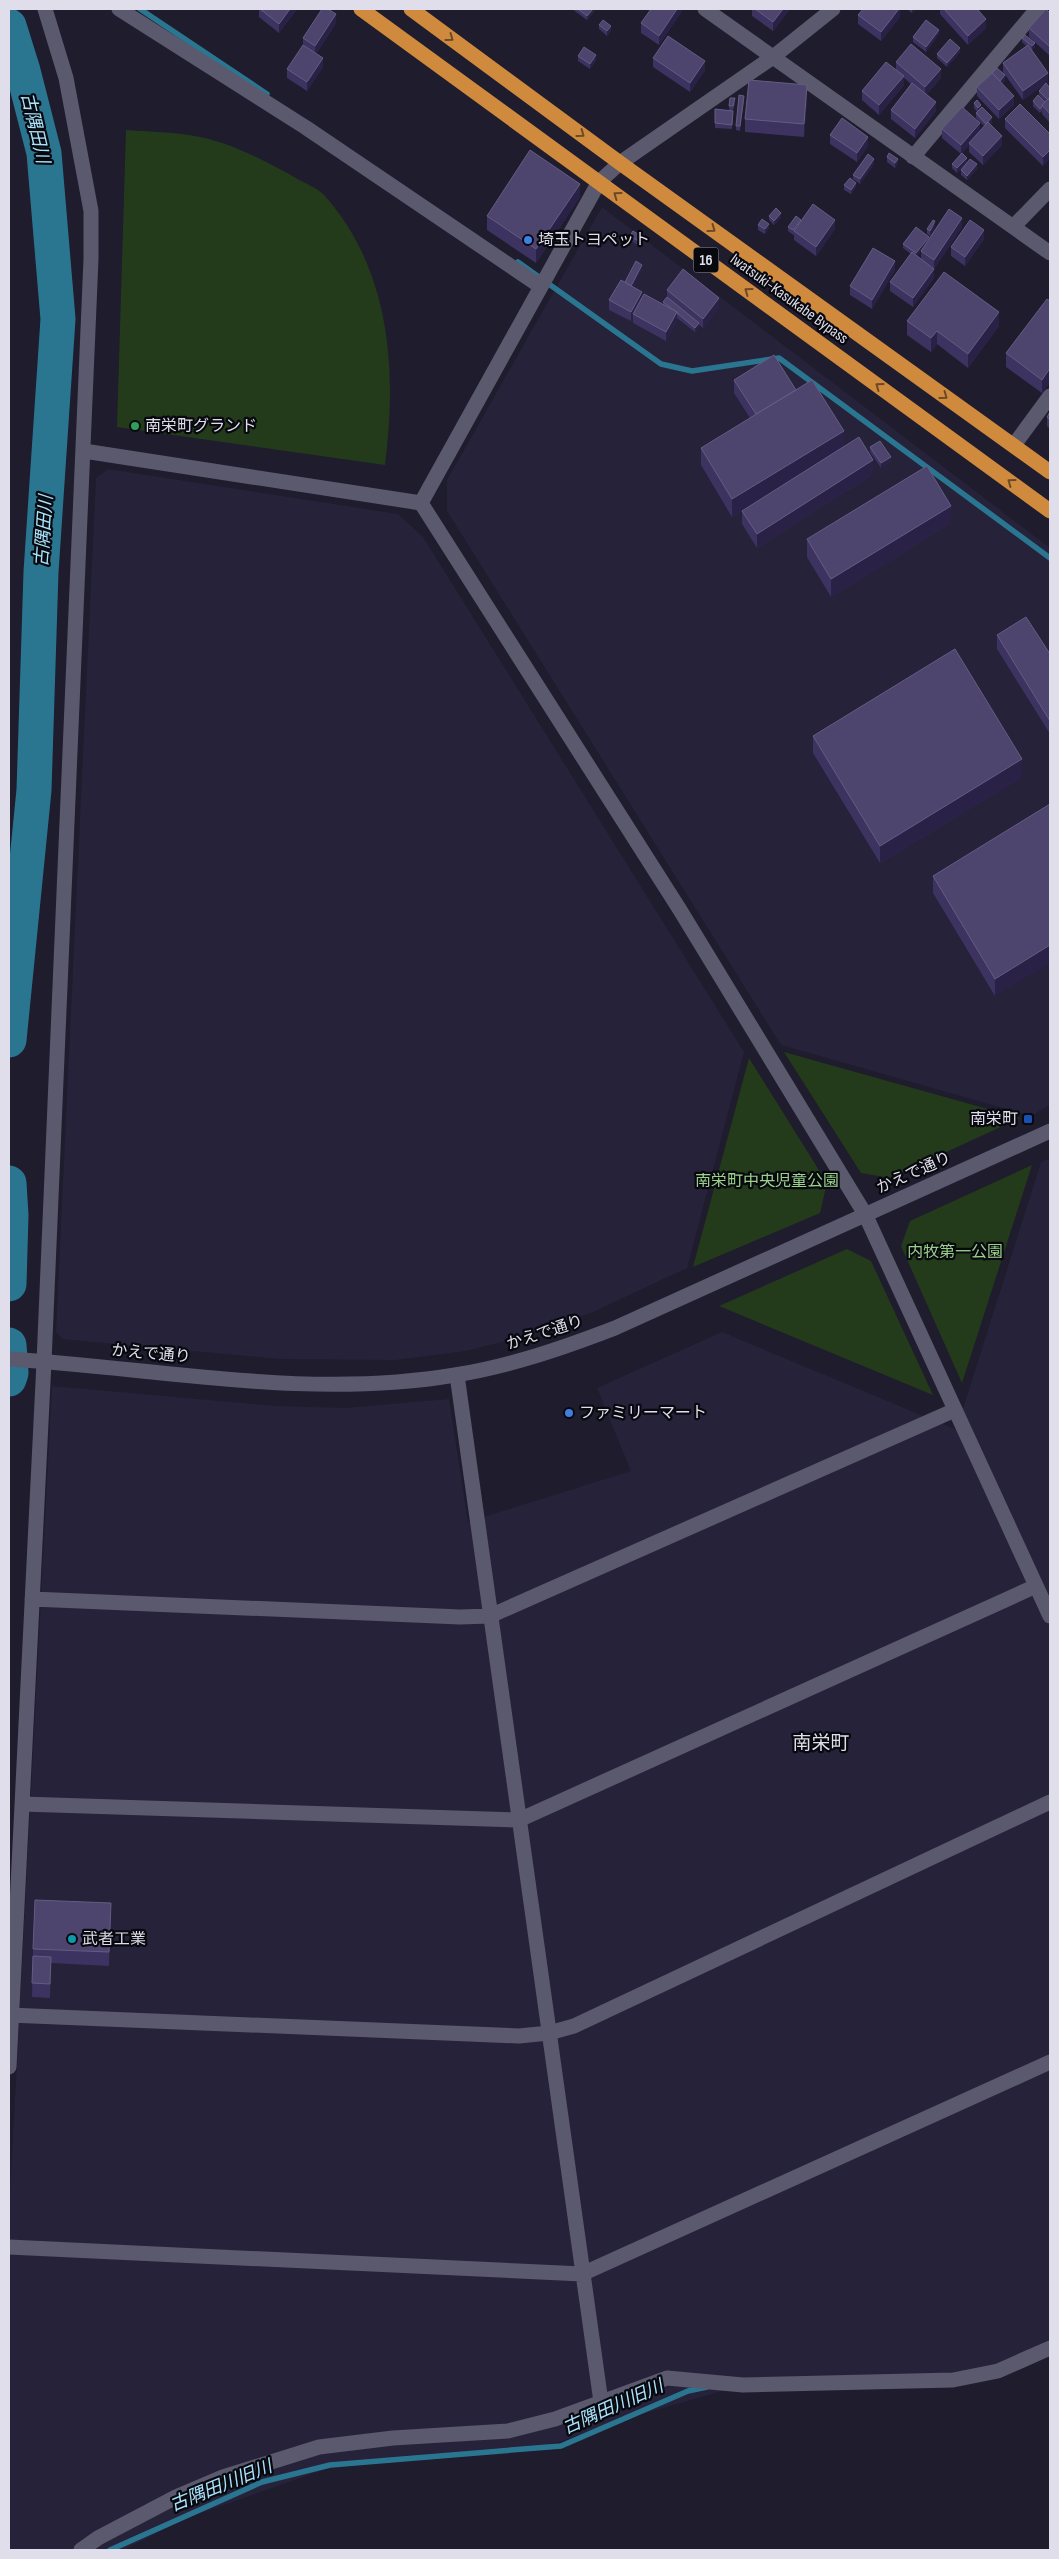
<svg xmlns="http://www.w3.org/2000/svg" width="1059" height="2559" font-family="'Sofia Sans Condensed','Noto Sans JP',sans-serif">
	<rect width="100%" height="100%" fill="#1e1c2d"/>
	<path fill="#26223a" d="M 602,207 L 1050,548 L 1050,1105 L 1031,1116 L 781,1045 L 447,511 L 447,480 Z
		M 108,469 L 398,514 L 423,537 L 744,1052 L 687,1268 L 593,1312 L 526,1336 L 466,1351 L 395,1360 L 280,1359 L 62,1339 L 56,1332 L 96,478 Z
		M 1050,1158 L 1050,1616 L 962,1412 L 1041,1162 Z
		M 722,1332 L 962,1432 L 1050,1623 L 1050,2352 L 998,2371 L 743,2385 L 608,2424 L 562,2441 L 516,2452 L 400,2460 L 326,2469 L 184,2519 L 124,2550 L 9,2550 L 9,2215 L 52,1386 L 276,1406 L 346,1408 L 449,1399 L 468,1522 L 631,1471 L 597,1388 Z"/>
	<path fill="#233b1b" d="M 126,130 C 153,132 183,132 209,139 C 239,147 269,163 296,178 C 304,183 318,188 325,196 C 391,271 397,371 385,465 L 117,427 Z
		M 784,1052 L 1020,1118 L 890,1178 L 861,1173 Z
		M 749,1058 L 827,1183 L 820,1213 L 693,1267 Z
		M 1032,1165 L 962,1383 L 901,1246 L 910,1221 Z
		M 847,1249 L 871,1261 L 933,1395 L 719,1306 Z"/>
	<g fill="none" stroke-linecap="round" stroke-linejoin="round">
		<path stroke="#2a7691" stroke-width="5.5" d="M 140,9 L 267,94
			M 518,262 L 661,364 L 692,371 L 779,358 L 1050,558
			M 110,2550 L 262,2482 L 330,2465 L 561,2446 L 688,2391 L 707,2387"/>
		<path stroke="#2a7691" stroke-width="35" d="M 9,26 L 23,71 L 44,153 L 58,319 L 41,572 L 34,790 L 9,1040
			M 9,1183 L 11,1215 L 9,1284
			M 9,1345 L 11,1373 L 9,1379"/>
		<path stroke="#5b596e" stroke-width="15" d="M 119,9 L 305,127 L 540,286
			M 705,9 L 1050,253
			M 913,157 L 1037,9
			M 1013,227 L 1050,189
			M 1014,445 L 1050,396
			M 84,451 L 421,503
			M 457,1375 L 601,2402
			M 32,1599 L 460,1617 L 490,1616 L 955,1410
			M 22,1804 L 519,1820 L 1036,1586
			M 9,2015 L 519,2036 L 549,2033 L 574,2026 L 1050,1802
			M 9,2067 L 44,1362 L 91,259 L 91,211 L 66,78 L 45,9
			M 9,2247 L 582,2274 L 1050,2062
			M 81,2550 L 98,2538 L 176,2497 L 223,2477 L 319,2447 L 393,2438 L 508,2431 L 555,2419 L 667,2378 L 743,2385 L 953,2380 L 998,2371 L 1050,2348"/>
		<path stroke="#5b596e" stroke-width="15" d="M 833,9 L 773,57 L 620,163 L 599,182 L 421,503 L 680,910 L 865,1214 L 1050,1616
			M 9,1359 C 157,1368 307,1400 455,1375 C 511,1366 563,1348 615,1328 L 1050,1131"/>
		<path stroke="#d08a3d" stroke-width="15" d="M 361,9 L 1050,511
			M 411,9 L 620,163 L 1050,472"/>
	</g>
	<path fill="#3c3360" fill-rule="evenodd" d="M 259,9 L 297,9 L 279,33 L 259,17 Z
		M 572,9 L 596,9 L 587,20 Z
		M 682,9 L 682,11 L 659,45 L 641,33 L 641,23 Z
		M 752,9 L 790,9 L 773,31 L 752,16 Z
		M 907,9 L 916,9 L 912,13 Z
		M 940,9 L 977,9 L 986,28 L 968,45 L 940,14 Z
		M 1050,13 L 1050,56 L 1029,37 L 1029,28 Z
		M 858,15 L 900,17 L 881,41 L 858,24 Z
		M 336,23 L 316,54 L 323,67 L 307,91 L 287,78 L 287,69 L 303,45 L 303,38 Z
		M 599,25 L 611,31 L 607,36 L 599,29 Z
		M 939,34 L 926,52 L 913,42 L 913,37 Z
		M 1022,38 L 1035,47 L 1032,51 L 1048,82 L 1023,100 L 1003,72 L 1003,63 L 1026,46 L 1022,42 Z
		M 960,52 L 947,67 L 937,58 L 937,54 Z
		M 578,56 L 596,60 L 590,69 L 578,61 Z
		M 653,58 L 705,70 L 690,92 L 653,67 Z
		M 896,62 L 941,78 L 926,95 L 936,111 L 915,138 L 891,119 L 891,110 L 911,84 L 904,78 L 904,85 L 879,115 L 862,100 L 862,91 L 896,70 Z
		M 1005,80 L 1002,83 L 1014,105 L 999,119 L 977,96 L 977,87 Z
		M 1050,88 L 1050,123 L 1042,114 L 1042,111 L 1040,113 L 1033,106 L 1033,101 L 1046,102 L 1039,95 L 1039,91 Z
		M 807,99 L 804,137 L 745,132 L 745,119 Z
		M 744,100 L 740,131 L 736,130 L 736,126 Z
		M 735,103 L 733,111 L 732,129 L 715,128 L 715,123 L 729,110 L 729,106 Z
		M 974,103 L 981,108 L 992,122 L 990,124 L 1002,145 L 983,165 L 969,152 L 969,145 L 962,153 L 967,163 L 977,169 L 967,180 L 961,175 L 961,170 L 966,164 L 957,173 L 952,168 L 952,164 L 961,154 L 942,138 L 942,129 L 980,131 L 984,126 L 976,118 L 976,113 L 977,112 L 974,108 Z
		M 1005,119 L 1050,134 L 1043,166 L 1005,128 Z
		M 830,135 L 868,146 L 857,162 L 830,144 Z
		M 887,157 L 898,163 L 895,168 L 887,162 Z
		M 874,164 L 860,184 L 853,179 L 853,175 Z
		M 844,185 L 856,187 L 851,194 L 844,190 Z
		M 580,197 L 536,263 L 487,230 L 487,216 Z
		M 769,216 L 781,217 L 774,225 L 769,220 Z
		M 758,225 L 769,228 L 765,234 L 758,230 Z
		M 935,226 L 930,236 L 927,234 L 927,229 Z
		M 788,227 L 835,229 L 816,256 L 794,240 L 794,234 L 793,235 L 788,231 Z
		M 962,227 L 934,269 L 931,266 L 934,278 L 913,307 L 890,291 L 890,282 L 911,254 L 903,248 L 903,244 L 929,239 ZM 921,251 L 921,259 L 917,256 Z
		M 630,236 L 643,242 L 640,247 L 630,240 Z
		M 984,239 L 965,266 L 951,256 L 951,247 Z
		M 642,269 L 633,287 L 642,296 L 663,304 L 663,302 L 667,297 L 667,290 L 719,307 L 703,328 L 699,325 L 699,327 L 695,332 L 677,318 L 677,321 L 666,341 L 633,323 L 633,317 L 631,321 L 609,310 L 609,300 L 625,282 Z
		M 895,270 L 872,309 L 850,295 L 850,286 Z
		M 1050,299 L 1050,382 L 1042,393 L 1006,367 L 1006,353 Z
		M 907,321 L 999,326 L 968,368 L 937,344 L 931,352 L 907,335 Z
		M 734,380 L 796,390 L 844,446 L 873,474 L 757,548 L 742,524 L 742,511 L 762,499 L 732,517 L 701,465 L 701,448 L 750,418 L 734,393 Z
		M 1050,412 L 1050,429 L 1047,426 L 1047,417 Z
		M 870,447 L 891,461 L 881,468 L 870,452 Z
		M 951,523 L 831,597 L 807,557 L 807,539 Z
		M 997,635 L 1050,654 L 1050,734 L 997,649 Z
		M 813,736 L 1022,777 L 880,863 L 813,753 Z
		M 1050,804 L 995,996 L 933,893 L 933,876 Z
		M 111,1916 L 109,1966 L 51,1963 L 50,1998 L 32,1997 L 33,1949 Z"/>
	<path fill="#292246" d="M 290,9 L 297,9 L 279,33 L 279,24 Z
		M 593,9 L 596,9 L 587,20 L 587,16 Z
		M 677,9 L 682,9 L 682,11 L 659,45 L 659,36 Z
		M 783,9 L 790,9 L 773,31 L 773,22 Z
		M 900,9 L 900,17 L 881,41 L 881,32 Z
		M 912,9 L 916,9 L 912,13 Z
		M 336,14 L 336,23 L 315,55 L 315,46 Z
		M 986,19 L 986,28 L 968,45 L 968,36 Z
		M 611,26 L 611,31 L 607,36 L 607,31 Z
		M 939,30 L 939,34 L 926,52 L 926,47 Z
		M 1035,43 L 1035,47 L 1032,51 L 1032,46 Z
		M 960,48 L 960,52 L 947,67 L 947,63 Z
		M 596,55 L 596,60 L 590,69 L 590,64 Z
		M 323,58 L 323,67 L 307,91 L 307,82 Z
		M 705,61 L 705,70 L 690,92 L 690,83 Z
		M 941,69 L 941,78 L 925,96 L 925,87 Z
		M 1048,73 L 1048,82 L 1023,100 L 1023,91 Z
		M 1005,75 L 1005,80 L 1000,85 L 1000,81 Z
		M 904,76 L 904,85 L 879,115 L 879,105 Z
		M 807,85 L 807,99 L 804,137 L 804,124 Z
		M 1014,96 L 1014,105 L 999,119 L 999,110 Z
		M 936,102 L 936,111 L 915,138 L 915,129 Z
		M 981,105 L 981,109 L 978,112 L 978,108 Z
		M 992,117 L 992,122 L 986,128 L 986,124 Z
		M 980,123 L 980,132 L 969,143 L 969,145 L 961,154 L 961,145 Z
		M 1002,136 L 1002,145 L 983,165 L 983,156 Z
		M 868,137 L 868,146 L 857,162 L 857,153 Z
		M 1050,150 L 1050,159 L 1043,166 L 1043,157 Z
		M 967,158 L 967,163 L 957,173 L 957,168 Z
		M 874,159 L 874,164 L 860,184 L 860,179 Z
		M 898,159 L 898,163 L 895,168 L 895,163 Z
		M 977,164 L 977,169 L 967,180 L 967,176 Z
		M 856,183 L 856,187 L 851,194 L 851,190 Z
		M 580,184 L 580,197 L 536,263 L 536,249 Z
		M 781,213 L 781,217 L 774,225 L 774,221 Z
		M 962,218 L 962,227 L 934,269 L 934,260 Z
		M 835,220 L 835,229 L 816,256 L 816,247 Z
		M 935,221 L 935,226 L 930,236 L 930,231 Z
		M 769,224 L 769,228 L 765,234 L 765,229 Z
		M 984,230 L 984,239 L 965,266 L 965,257 Z
		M 643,237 L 643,242 L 640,247 L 640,242 Z
		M 929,237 L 929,241 L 916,258 L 916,253 Z
		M 895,261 L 895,270 L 872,309 L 872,300 Z
		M 642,265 L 642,269 L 631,292 L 631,287 Z
		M 934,269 L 934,278 L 913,307 L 913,298 Z
		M 642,292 L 642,301 L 633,314 L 633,317 L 631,321 L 631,312 Z
		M 719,298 L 719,307 L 703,328 L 703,319 Z
		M 677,312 L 677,321 L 666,341 L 666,332 Z
		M 999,312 L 999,326 L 968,368 L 968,354 Z
		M 699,323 L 699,327 L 695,332 L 695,328 Z
		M 937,331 L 937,344 L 931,352 L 931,338 Z
		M 1050,368 L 1050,382 L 1042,393 L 1042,380 Z
		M 844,431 L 844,449 L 732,517 L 732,499 Z
		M 891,457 L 891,461 L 881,468 L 881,463 Z
		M 873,460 L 873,474 L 757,548 L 757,534 Z
		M 951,506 L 951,523 L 831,597 L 831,579 Z
		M 1022,759 L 1022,777 L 880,863 L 880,846 Z
		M 1050,945 L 1050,963 L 995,996 L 995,979 Z
		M 111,1903 L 111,1916 L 109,1966 L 109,1952 Z"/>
	<path fill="#4e456f" stroke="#645d82" d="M 260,9 L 290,9 L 279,24 Z
		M 322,9 L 328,9 L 336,14 L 315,46 L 303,38 Z
		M 578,9 L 593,9 L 587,16 Z
		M 651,9 L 677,9 L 659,36 L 641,23 Z
		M 755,9 L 783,9 L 773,22 Z
		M 863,9 L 899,9 L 881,32 L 858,15 Z
		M 944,9 L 977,9 L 986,19 L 968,36 Z
		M 1046,9 L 1050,13 L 1050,47 L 1029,28 Z
		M 603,20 L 611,26 L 607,31 L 599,25 Z
		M 926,20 L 939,30 L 926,47 L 913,37 Z
		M 1025,35 L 1035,43 L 1032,46 L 1022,38 Z
		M 668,36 L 705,61 L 690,83 L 653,58 Z
		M 950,39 L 960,48 L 947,63 L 937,54 Z
		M 911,44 L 941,69 L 925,87 L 896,62 Z
		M 303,45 L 323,58 L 307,82 L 287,69 Z
		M 1028,45 L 1048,73 L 1023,91 L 1003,63 Z
		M 584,47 L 596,55 L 590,64 L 578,56 Z
		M 886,62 L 904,76 L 879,105 L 862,91 Z
		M 997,68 L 1005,75 L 1000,81 L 992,73 Z
		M 992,73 L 1014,96 L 999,110 L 977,87 Z
		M 749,80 L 807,85 L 804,124 L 745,119 Z
		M 912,83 L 936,102 L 915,129 L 891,110 Z
		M 1046,83 L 1050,88 L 1050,97 L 1048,100 L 1039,91 Z
		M 739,95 L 744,96 L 740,126 L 736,126 Z
		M 1038,95 L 1045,102 L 1042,105 L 1042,107 L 1040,109 L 1033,101 Z
		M 1050,97 L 1050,114 L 1042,105 Z
		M 730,98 L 735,98 L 733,106 L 729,106 Z
		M 977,100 L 981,105 L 978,108 L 974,103 Z
		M 1020,104 L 1050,134 L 1050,150 L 1043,157 L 1005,119 Z
		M 962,107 L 980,123 L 961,145 L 942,129 Z
		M 982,107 L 992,117 L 986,124 L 976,113 Z
		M 715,109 L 733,111 L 732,125 L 715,123 Z
		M 842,118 L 868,137 L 857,153 L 830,135 Z
		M 988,122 L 1002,136 L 983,156 L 969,143 Z
		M 530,150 L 580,184 L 536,249 L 487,216 Z
		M 889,153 L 898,159 L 895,163 L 887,157 Z
		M 962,153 L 967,158 L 957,168 L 952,164 Z
		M 868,154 L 874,159 L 860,179 L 853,175 Z
		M 970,159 L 977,164 L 967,176 L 961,170 Z
		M 850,178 L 856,183 L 851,190 L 844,185 Z
		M 813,204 L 835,220 L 816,247 L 794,231 Z
		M 776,208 L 781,213 L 774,221 L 769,216 Z
		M 949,209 L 962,218 L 934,260 L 921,251 Z
		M 796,216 L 801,220 L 793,230 L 788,227 Z
		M 762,219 L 769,224 L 765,229 L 758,225 Z
		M 933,220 L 935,221 L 930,231 L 927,229 Z
		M 970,220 L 984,230 L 965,257 L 951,247 Z
		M 916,227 L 929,237 L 916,253 L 903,244 Z
		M 633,231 L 643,237 L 640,242 L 630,236 Z
		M 873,248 L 895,261 L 872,300 L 850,286 Z
		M 912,252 L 934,269 L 913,298 L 890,282 Z
		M 636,261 L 642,265 L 631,286 L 625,282 Z
		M 683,269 L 719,298 L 703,319 L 667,290 Z
		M 944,272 L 999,312 L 968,354 L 937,331 L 931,338 L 907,321 Z
		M 621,280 L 642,292 L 631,312 L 609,300 Z
		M 644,294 L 677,312 L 666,332 L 633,314 Z
		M 667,297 L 699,323 L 695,328 L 677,313 L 677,312 L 672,309 L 663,302 Z
		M 1047,299 L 1050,301 L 1050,368 L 1042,380 L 1006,353 Z
		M 774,355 L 796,390 L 756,414 L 734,380 Z
		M 812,380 L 844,431 L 732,499 L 701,448 Z
		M 1050,412 L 1050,420 L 1047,417 Z
		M 859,437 L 873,460 L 757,534 L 742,511 Z
		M 880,441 L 891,457 L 881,463 L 870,447 Z
		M 927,466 L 951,506 L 831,579 L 807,539 Z
		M 1026,617 L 1050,654 L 1050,721 L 997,635 Z
		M 955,649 L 1022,759 L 880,846 L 813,736 Z
		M 1050,804 L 1050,945 L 995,979 L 933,876 Z
		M 35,1900 L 111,1903 L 109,1952 L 33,1949 Z
		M 33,1956 L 51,1957 L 50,1984 L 32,1983 Z"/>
	<defs><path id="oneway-chevron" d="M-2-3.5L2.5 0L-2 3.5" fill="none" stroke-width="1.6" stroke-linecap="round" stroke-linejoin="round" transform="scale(1.25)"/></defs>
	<g stroke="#6c4926">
		<use href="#oneway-chevron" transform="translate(450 38) rotate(36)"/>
		<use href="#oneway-chevron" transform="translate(581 134) rotate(36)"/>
		<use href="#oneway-chevron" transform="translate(617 195) rotate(-144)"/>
		<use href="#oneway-chevron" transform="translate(712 229) rotate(36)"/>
		<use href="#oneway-chevron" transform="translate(748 291) rotate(-144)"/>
		<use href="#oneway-chevron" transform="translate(879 386) rotate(-144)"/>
		<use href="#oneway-chevron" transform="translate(944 396) rotate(36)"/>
		<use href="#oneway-chevron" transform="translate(1011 482) rotate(-144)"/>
	</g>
	<g fill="#3f7fe0" stroke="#08080f" stroke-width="2">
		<circle cx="528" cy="240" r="5"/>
		<circle cx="569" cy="1413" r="5"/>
	</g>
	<circle fill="#2e9e5b" stroke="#08080f" stroke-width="2" cx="135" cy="426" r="5"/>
	<rect fill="#1a4fb4" stroke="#08080f" stroke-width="2" x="1023" y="1114" width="10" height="10" rx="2.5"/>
	<circle fill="#0f9aa8" stroke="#08080f" stroke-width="2" cx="72" cy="1939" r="5"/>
	<g text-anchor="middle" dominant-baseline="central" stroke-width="4.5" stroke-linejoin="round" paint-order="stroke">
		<rect fill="#08080f" stroke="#9e9ea8" stroke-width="1" x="693.5" y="247.5" width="25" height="25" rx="4"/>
		<g font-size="15" font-weight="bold" fill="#dfdeea">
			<text x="706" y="260">16</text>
		</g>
		<g font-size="16" fill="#dfdeea" stroke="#08080f" text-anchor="start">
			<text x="538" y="240">埼玉トヨペット</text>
			<text x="145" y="426">南栄町グランド</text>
			<text x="1018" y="1119" text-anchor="end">南栄町</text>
			<text x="579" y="1413">ファミリーマート</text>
			<text x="82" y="1939">武者工業</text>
		</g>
		<g font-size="16" fill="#dfdeea" stroke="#08080f">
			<text transform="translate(789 299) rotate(36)">Iwatsuki-Kasukabe Bypass</text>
			<text transform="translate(914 1173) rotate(-24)">かえで通り</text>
			<text transform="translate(545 1333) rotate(-18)">かえで通り</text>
			<text transform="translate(151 1354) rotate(5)">かえで通り</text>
		</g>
		<g font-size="16" fill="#99d189" stroke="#08080f">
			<text x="767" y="1181">南栄町中央児童公園</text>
			<text x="955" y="1252">内牧第一公園</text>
		</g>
		<g font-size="18" font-style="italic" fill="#a9e3fc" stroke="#08080f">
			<text transform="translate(35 128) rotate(77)">古隅田川</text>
			<text transform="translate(44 531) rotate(-86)">古隅田川</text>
			<text transform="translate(613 2407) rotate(-24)">古隅田川旧川</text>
			<text transform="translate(221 2486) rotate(-22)">古隅田川旧川</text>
		</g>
		<g font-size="19" fill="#dfdeea" stroke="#08080f">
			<text x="821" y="1743">南栄町</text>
		</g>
	</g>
	<rect width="1059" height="2559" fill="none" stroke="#dfdeea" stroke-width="20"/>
</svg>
